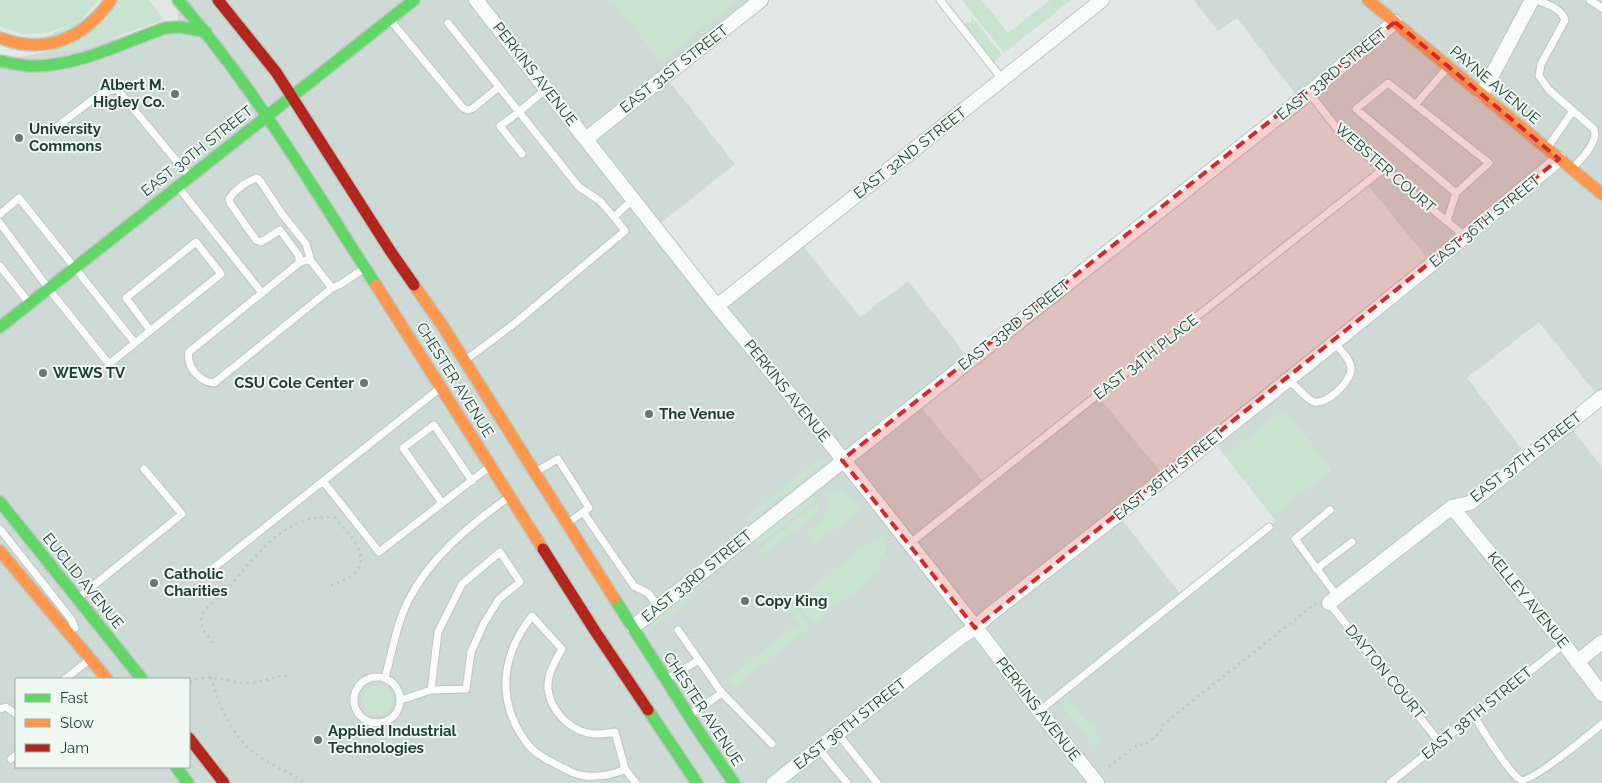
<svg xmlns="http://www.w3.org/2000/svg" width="1602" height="783" font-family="Raleway,sans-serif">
	<rect width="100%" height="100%" fill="#e1e8e5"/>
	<path fill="#cedad5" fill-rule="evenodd" d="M 178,0 L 761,0 L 665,76 L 735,164 L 656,227 L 717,306 L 799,241 L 860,317 L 908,281 L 970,360 L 919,405 L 985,484 L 1097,395 L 1165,477 L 1118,515 L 1182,596 L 1276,521 L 1212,439 L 1432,264 L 1366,183 L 1382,170 L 1343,136 L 1309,93 L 1300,100 L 1237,18 L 1218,31 L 1194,0 L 1602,0 L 1602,401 L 1539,322 L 1467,378 L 1528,457 L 1568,424 L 1602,467 L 1602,783 L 0,783 L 0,61 L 178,26 ZM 16,679 L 189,679 L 189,767 L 16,767 Z"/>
	<path fill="#c9e3d1" d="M 0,0 L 99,0 L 81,19 L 49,33 L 23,34 L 0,26 Z
		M 120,0 L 149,0 L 164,20 L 75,51 L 17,51 Z
		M 612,0 L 737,0 L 660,62 Z
		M 962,0 L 982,0 L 1008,33 L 1050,0 L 1071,0 L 1004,53 Z
		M 971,16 L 1002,55 L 993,62 L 965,26 L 965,23 L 971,22 Z
		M 1284,409 L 1332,470 L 1273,516 L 1225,456 Z
		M 819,459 L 823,464 L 751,521 L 744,519 Z
		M 840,486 L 860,510 L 814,546 L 805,534 C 818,524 835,514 826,496 Z
		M 810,496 L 817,499 L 757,546 L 755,539 Z
		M 819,501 L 819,509 L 817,513 L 763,555 L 759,550 Z
		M 880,535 L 888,547 L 879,560 L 883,569 L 814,624 L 795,601 Z
		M 705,580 L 709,585 L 656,626 L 655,622 L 660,615 Z
		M 789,599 L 811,626 L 734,687 L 728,679 L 800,622 L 784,603 Z
		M363 700a15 15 0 1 1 30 0a15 15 0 1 1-30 0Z
		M 1067,692 L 1071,697 L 1069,699 L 1103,742 L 1095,748 L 1058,700 Z"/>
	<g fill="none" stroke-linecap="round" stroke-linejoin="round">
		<defs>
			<path id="lane" d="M 940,0 L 1002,79
				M 1537,0 C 1548,5 1561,8 1565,20 L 1541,64 L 1539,76 L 1549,90 L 1594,129 C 1599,142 1581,159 1573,168
				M 1590,0 L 1602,8
				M 391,21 L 463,108 L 468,110 L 473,108 L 499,87
				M 448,23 L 519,112 L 500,126 L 522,154
				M 546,89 L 519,112 L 579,187 L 600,201 L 614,217
				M 1309,93 L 1343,136 L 1466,237
				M 1415,105 L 1448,67
				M 55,128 L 100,94 L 117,89 L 189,176
				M 1547,148 L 1573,111
				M 179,188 L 262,293
				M 0,214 L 19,198 L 135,343 L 109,364 L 48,288 L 0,223
				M 1447,221 L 1456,193 L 1489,163 L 1388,83 L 1356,109 L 1456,193
				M 299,263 L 299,256 L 280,230 L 261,242 L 256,240 L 230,203 L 229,199 C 235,190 246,181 257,178 L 261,182 L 282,214 L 306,244 L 311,261
				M 0,266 L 29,303
				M 332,288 L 311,261 L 306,260 L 299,263 L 189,352 C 186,367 200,382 214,383 L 332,288 L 341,284 L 362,270
				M 135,343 L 221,274 L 196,242 L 126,298 L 150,330
				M 467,359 L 515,323 L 625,231 L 614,217 L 633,199
				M 1288,379 C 1294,384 1307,400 1314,402 C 1327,405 1352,381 1351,368 C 1350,358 1340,350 1334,342
				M 537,471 L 558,459 L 589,508 L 569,522
				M 323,481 L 379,552 L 489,467
				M 442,503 L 403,448 L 434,425 L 472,481
				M 1330,510 L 1295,539 L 1337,596
				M 583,512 L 634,586 L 648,593 L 659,607
				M 0,529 L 71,619 L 75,628
				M 909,544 L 1382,170
				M 1316,569 L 1352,542
				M 211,570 L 439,389
				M 78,598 L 182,514 L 144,469
				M 1329,603 L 1440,743
				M 678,630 L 722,693 L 691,714
				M354 700a23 23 0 1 1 46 0a23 23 0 1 1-46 0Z
				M 385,678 C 392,653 396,625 408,601 C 430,557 470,525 509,497
				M 65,679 L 89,660
				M 667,679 L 699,660
				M 722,693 L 772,744
				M 401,700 L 431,690 L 438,632 L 462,584 L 500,552 L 520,582 L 499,599 L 484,623 L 471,652 L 466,689 L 431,690
				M 0,709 L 6,707 L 16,714
				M 1039,711 L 1269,527
				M 1474,716 C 1481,727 1511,777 1521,780 C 1531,783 1591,733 1602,724
				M 838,734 L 877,783
				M 819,749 L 847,783
				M 11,759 L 16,755
				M 625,769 C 614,775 590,779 577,774 C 572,773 568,770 563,768 C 552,762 540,757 531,748 C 525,742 520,733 516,726 C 497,687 506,649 532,616 L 562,649 C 555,661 547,674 548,689 C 550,709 568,729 588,733 C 597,735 606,734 615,732 L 625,769 L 636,783
				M 1390,783 L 1564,644"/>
			<path id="street" d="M 476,0 L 717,306 L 834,448 L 985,639 L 1039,711 L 1097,783
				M 1482,94 L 1532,0
				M 586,139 L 761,0
				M 717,306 L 1102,0
				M 1452,507 L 1564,644 L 1602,694
				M 1329,603 L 1452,507 L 1470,503 L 1602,397
				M 633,627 L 1309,93 L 1395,22
				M 1577,662 L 1602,642
				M 774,783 L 961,637 L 975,628 L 988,616 C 1181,466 1372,315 1559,159"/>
			<path id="fast" d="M 178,0 C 254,87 313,188 376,285
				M 0,61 C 10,63 21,66 31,66 C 76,67 123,43 165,28 L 181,27 L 206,32
				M 0,327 L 414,0
				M 0,502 L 142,679
				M 614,598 L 698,730 L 734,783
				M 648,710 L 697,783
				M 176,767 L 188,783"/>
			<path id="slow" d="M 1368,0 L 1602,194
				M 0,38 C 46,55 83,39 111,0
				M 376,285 L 543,549
				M 414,285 L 444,328 L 614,598
				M 0,551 L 107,679"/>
			<path id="jam" d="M 218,0 L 276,72 L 391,252 L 414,285
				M 543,549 L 595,631 L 648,710
				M 189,738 L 224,783"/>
		</defs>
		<use href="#lane" stroke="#bec5c2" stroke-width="9"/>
		<use href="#street" stroke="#bec5c2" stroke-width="16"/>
		<use href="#fast" stroke="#bdc6c2" stroke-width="14"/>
		<use href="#slow" stroke="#bdc6c2" stroke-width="14"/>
		<use href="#jam" stroke="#bdc6c2" stroke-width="14"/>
		<path stroke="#bfc9c6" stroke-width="2.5" stroke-dasharray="2.5 4" stroke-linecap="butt" d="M 213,643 C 207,635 199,626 202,616 C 206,605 221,596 228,588 C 256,557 286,511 335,518 C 347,532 372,554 355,573 C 349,579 338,582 330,586
			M 211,677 C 219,705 229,732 252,751 C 268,764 289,771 306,783
			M 189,682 C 211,671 228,684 250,683 C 264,683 277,674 291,676
			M 1109,767 L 1138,744 L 1144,745 L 1161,732 L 1161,726 L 1316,603"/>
		<use href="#lane" stroke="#fafcfb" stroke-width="7"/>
		<use href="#street" stroke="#fafcfb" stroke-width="14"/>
		<use href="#fast" stroke="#63d668" stroke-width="11"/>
		<use href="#slow" stroke="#ff974d" stroke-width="11"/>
		<use href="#jam" stroke="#b3261e" stroke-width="11"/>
	</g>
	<path fill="#d62828" fill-opacity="0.2" stroke="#d62828" stroke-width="4" stroke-dasharray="10 6" stroke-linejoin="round" d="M 1395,22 L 1559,159 L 975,628 L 842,460 Z"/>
	<g fill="#627972" stroke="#eff8f3" stroke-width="2">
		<circle cx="175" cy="94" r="5"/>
		<circle cx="19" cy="138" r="5"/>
		<circle cx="43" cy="373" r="5"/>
		<circle cx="364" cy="383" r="5"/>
		<circle cx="649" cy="414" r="5"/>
		<circle cx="154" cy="583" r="5"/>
		<circle cx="745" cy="601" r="5"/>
		<circle cx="318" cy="740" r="5"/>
	</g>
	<g text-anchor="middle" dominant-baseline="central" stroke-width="4" stroke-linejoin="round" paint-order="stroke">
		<g font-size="15" fill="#1e3d34" stroke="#eff8f3">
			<text transform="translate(674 69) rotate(-38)">EAST 31ST STREET</text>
			<text transform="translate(535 74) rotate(52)">PERKINS AVENUE</text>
			<text transform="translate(1332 74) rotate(-39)">EAST 33RD STREET</text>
			<text transform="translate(1495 85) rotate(40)">PAYNE AVENUE</text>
			<text transform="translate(197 151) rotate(-38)">EAST 30TH STREET</text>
			<text transform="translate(910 153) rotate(-38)">EAST 32ND STREET</text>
			<text transform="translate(1385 168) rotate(41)">WEBSTER COURT</text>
			<text transform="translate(1485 221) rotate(-39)">EAST 36TH STREET</text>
			<text transform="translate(1014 325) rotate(-38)">EAST 33RD STREET</text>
			<text transform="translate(1146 357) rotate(-38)">EAST 34TH PLACE</text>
			<text transform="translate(455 380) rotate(58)">CHESTER AVENUE</text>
			<text transform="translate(787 391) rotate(51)">PERKINS AVENUE</text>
			<text transform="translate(1526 457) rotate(-38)">EAST 37TH STREET</text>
			<text transform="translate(1169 474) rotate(-39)">EAST 36TH STREET</text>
			<text transform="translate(697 576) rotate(-39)">EAST 33RD STREET</text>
			<text transform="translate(83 581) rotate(51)">EUCLID AVENUE</text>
			<text transform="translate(1528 600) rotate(51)">KELLEY AVENUE</text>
			<text transform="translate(1385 672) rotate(51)">DAYTON COURT</text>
			<text transform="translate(703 709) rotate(57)">CHESTER AVENUE</text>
			<text transform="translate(1038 709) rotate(52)">PERKINS AVENUE</text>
			<text transform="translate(1477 713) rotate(-39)">EAST 38TH STREET</text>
			<text transform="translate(850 724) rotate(-38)">EAST 36TH STREET</text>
		</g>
		<g font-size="15" font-weight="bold" fill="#1e3d34" stroke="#eff8f3" text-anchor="start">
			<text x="165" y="85" text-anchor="end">Albert M.<tspan x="165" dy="17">Higley Co.</tspan></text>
			<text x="29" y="129">University<tspan x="29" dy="17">Commons</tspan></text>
			<text x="53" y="373">WEWS TV</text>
			<text x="354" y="383" text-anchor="end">CSU Cole Center</text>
			<text x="659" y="414">The Venue</text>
			<text x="164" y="574">Catholic<tspan x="164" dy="17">Charities</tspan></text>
			<text x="755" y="601">Copy King</text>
			<text x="328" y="731">Applied Industrial<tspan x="328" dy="17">Technologies</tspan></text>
		</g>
	</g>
	<rect x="15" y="678" width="175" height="90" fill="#eff8f3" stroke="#9bada7"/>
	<rect x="25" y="694" width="25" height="8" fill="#63d668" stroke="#9bada7"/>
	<text x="60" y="703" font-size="15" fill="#1e3d34">Fast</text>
	<rect x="25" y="719" width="25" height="8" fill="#ff974d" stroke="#9bada7"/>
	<text x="60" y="728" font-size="15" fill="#1e3d34">Slow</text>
	<rect x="25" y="744" width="25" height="8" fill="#b3261e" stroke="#9bada7"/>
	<text x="60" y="753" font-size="15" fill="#1e3d34">Jam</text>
</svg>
